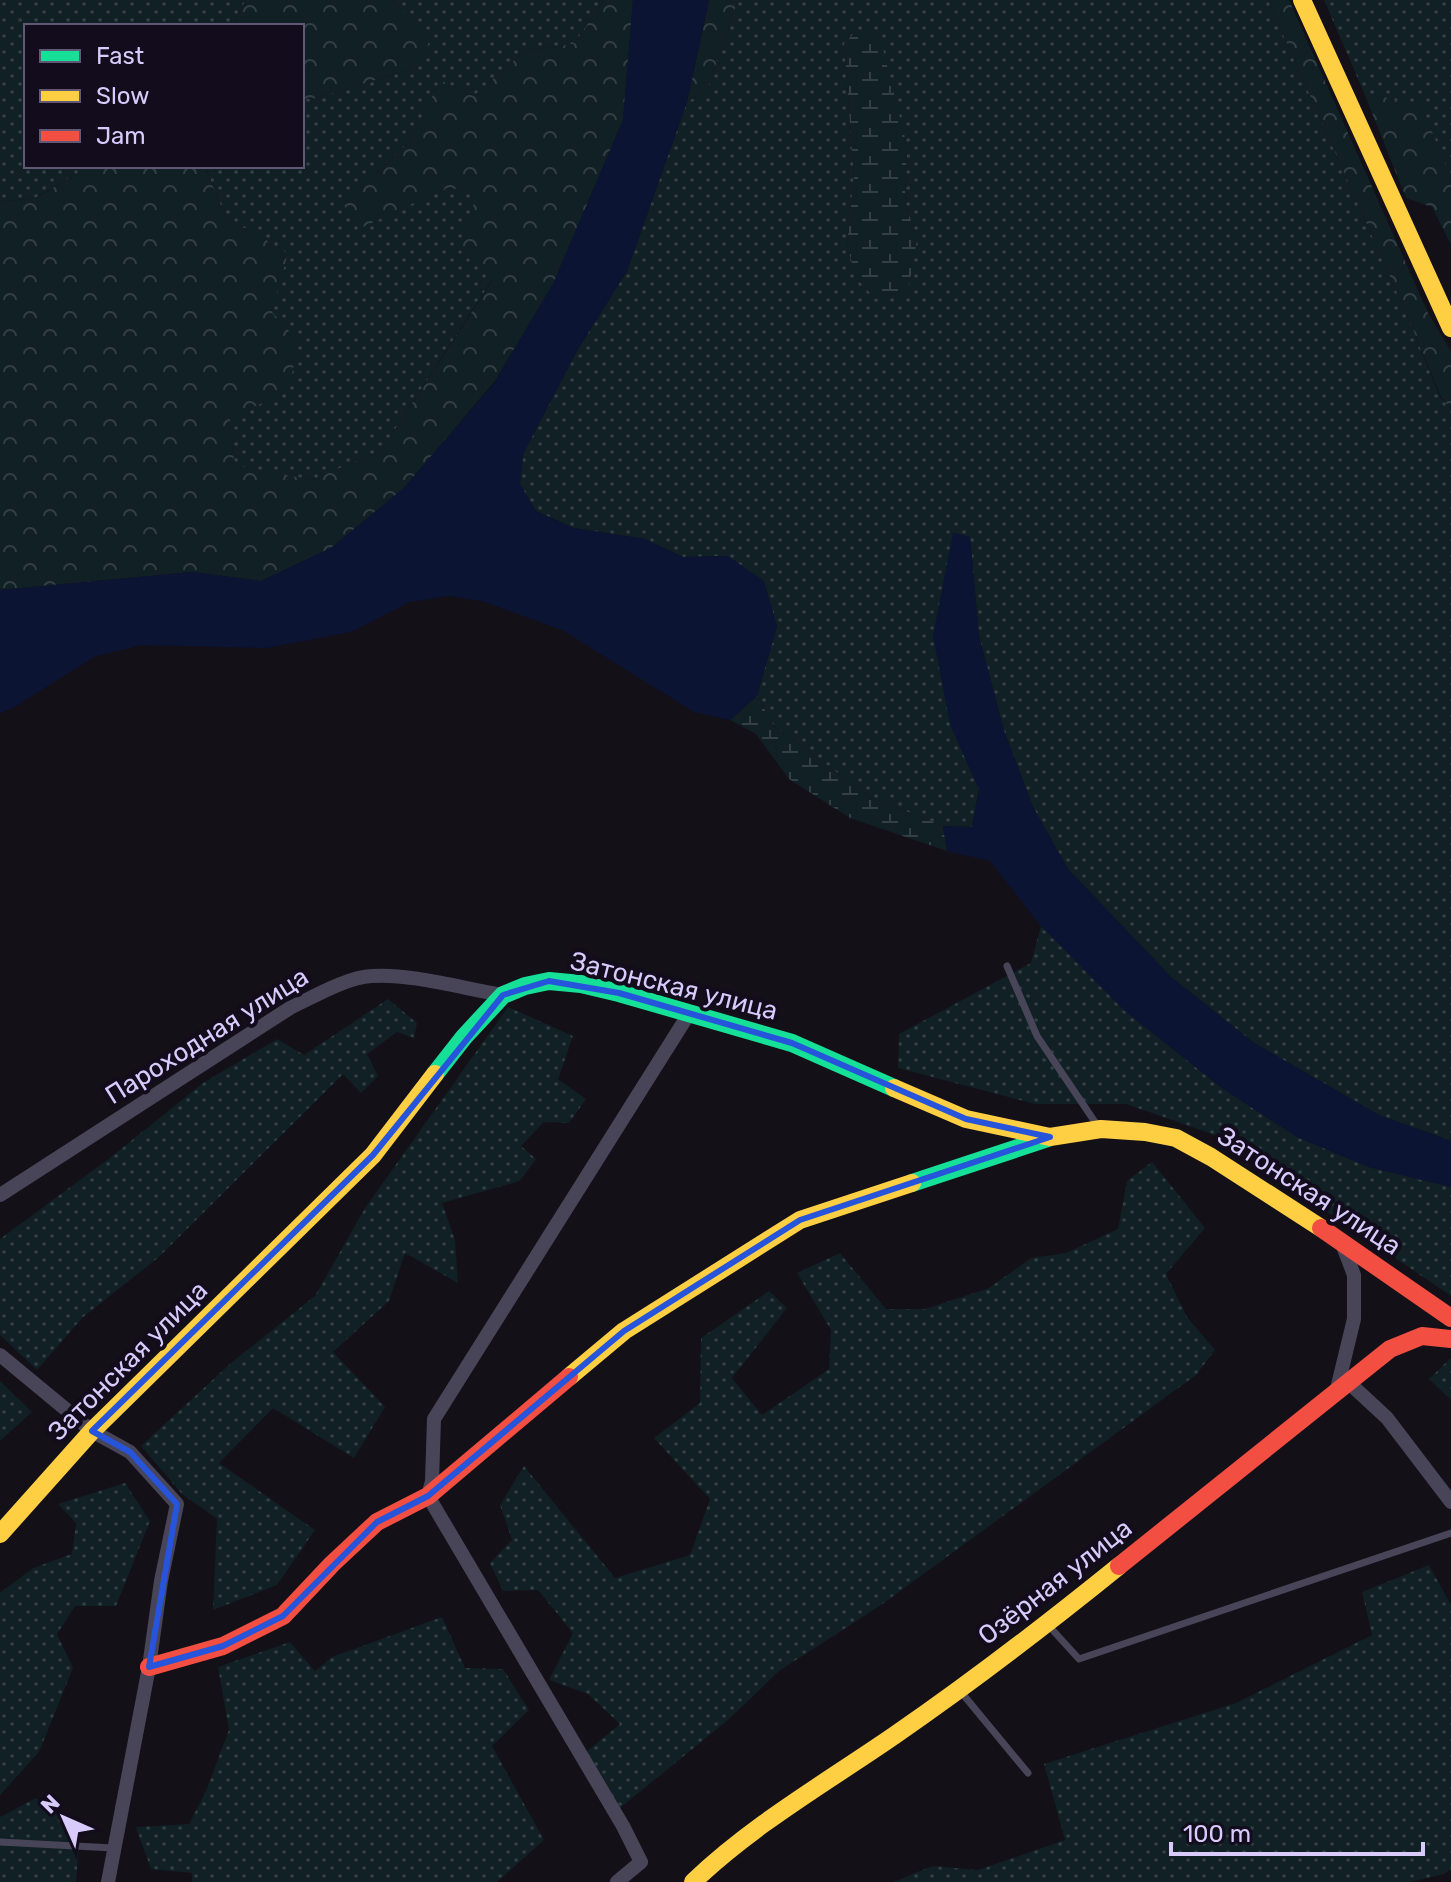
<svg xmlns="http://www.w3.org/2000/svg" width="1451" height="1882" font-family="Rubik,sans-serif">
	<defs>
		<pattern id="green-dots" width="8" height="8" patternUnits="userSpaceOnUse" patternTransform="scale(2)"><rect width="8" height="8" fill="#102024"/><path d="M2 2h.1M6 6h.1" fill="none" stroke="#323f45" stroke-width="1.8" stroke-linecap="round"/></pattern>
		<pattern id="forest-crowns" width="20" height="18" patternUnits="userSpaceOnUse" patternTransform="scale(2)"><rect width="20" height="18" fill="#102024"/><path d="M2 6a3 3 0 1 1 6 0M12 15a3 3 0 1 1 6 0" fill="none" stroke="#323f45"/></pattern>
		<pattern id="wetland-marsh" width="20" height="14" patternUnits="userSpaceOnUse" patternTransform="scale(2)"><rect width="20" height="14" fill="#102024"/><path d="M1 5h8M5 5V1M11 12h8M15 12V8" fill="none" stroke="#323f45"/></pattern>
	</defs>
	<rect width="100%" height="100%" fill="#131018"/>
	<path fill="url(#green-dots)" fill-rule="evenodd" d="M 0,0 L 246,0 L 232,26 L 26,26 L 26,166 L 90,166 L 35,198 L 0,202 Z
		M 393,0 L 604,0 L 574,44 L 526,50 L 474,96 L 440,81 L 410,141 L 343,204 L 359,228 L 445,188 L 479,191 L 492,280 L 381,451 L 312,480 L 235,466 L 228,419 L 287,391 L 272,312 L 287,253 L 225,216 L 206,168 L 210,166 L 302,166 L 302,98 L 312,99 L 416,68 L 429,40 Z
		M 738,0 L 1268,0 L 1407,315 L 1440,397 L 1451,409 L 1451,1141 L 1379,1115 L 1254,1043 L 1171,977 L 1068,869 L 1033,807 L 1004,731 L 979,636 L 970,537 L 953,533 L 950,724 L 979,789 L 972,827 L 943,826 L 870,797 L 774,726 L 757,696 L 777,626 L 728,556 L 683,557 L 645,539 L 574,528 L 536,511 L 520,485 L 523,454 L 578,349 L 627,271 L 687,102 L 707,90 ZM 844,44 L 907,146 L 905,202 L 917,239 L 847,245 L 854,176 Z
		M 1324,0 L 1451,0 L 1451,178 L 1421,106 L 1364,93 Z
		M 1041,926 L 1125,1011 L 1222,1088 L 1297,1137 L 1369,1167 L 1451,1187 L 1451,1296 L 1212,1134 L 1126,1104 L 1035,1104 L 898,1068 L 899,1034 L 1031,963 Z
		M 388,999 L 417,1023 L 414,1038 L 397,1032 L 367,1054 L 378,1076 L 361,1093 L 343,1074 L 159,1257 L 82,1318 L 37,1370 L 0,1335 L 0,1239 L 111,1157 L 203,1083 L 277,1039 L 304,1055 Z
		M 508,1007 L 573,1036 L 558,1079 L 586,1099 L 569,1123 L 544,1122 L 521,1146 L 536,1159 L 520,1181 L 442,1203 L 455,1240 L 458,1283 L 405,1253 L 389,1301 L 333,1352 L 385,1407 L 354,1458 L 273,1408 L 219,1463 L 315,1530 L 277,1585 L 213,1610 L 217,1519 L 182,1494 L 141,1446 L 231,1363 L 315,1296 L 365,1208 Z
		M 1152,1162 L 1205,1228 L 1166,1274 L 1187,1317 L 1215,1350 L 1196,1375 L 881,1605 L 779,1671 L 728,1720 L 620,1808 L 586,1752 L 620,1724 L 588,1694 L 549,1680 L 573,1633 L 538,1590 L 503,1591 L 490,1563 L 512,1540 L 500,1505 L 524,1466 L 615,1578 L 690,1555 L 710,1499 L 654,1438 L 700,1403 L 701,1338 L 769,1291 L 787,1308 L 732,1378 L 762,1415 L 829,1369 L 831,1330 L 797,1273 L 840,1253 L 886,1309 L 925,1309 L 989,1288 L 1031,1258 L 1066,1253 L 1118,1229 L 1127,1181 Z
		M 1451,1358 L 1451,1400 L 1429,1379 Z
		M 0,1381 L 32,1412 L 0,1441 Z
		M 125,1483 L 150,1521 L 116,1606 L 75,1606 L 57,1634 L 73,1668 L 39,1752 L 0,1795 L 0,1593 L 33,1568 L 72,1554 L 76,1523 L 58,1504 Z
		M 1429,1565 L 1451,1605 L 1451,1869 L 1444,1874 L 1411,1882 L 894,1882 L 932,1866 L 978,1870 L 1065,1840 L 1044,1764 L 1236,1703 L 1372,1635 L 1362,1592 Z
		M 442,1617 L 465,1668 L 503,1669 L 529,1710 L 492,1746 L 544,1840 L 497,1882 L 192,1882 L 192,1873 L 151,1869 L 136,1827 L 189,1824 L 206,1791 L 229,1730 L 218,1667 L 290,1642 L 315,1671 L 332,1657 Z
		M 36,1798 L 80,1829 L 76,1882 L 0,1882 L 0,1817 Z"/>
	<path fill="url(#forest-crowns)" d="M 246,0 L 393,0 L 430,40 L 416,68 L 312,99 L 302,98 L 302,26 L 232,26 Z
		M 604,0 L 633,0 L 623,120 L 553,284 L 495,381 L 404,488 L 331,548 L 261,581 L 192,572 L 0,590 L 0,202 L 36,198 L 90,166 L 210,166 L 206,169 L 225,216 L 288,253 L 272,312 L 299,342 L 288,391 L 228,419 L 235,465 L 312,480 L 381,451 L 492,281 L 459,249 L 478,191 L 445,188 L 359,229 L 343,204 L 410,141 L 440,80 L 474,96 L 526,50 L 574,44 Z
		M 709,0 L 738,0 L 707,90 L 687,102 Z
		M 1268,0 L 1289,0 L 1429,315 L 1451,351 L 1451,409 L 1441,397 L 1407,315 Z
		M 1364,93 L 1421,105 L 1451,178 L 1451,245 L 1432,207 L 1406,198 Z"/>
	<path fill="url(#wetland-marsh)" d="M 856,31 L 879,33 L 907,146 L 905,202 L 917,239 L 909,287 L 896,298 L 876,299 L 856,278 L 847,245 L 854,176 L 844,44 Z
		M 757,696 L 774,726 L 870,797 L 943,826 L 947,851 L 850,818 L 789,779 L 756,734 L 730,720 Z"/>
	<path fill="#0c1434" d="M 633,0 L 709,0 L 687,102 L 627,271 L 578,349 L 523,454 L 520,484 L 536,511 L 573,528 L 645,539 L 683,557 L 728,556 L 764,581 L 777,626 L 757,696 L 730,720 L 694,712 L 562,630 L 482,601 L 449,596 L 410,602 L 351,632 L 266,648 L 142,645 L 96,656 L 13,708 L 0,713 L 0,590 L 192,572 L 261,581 L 331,548 L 404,488 L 495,382 L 553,284 L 623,120 Z
		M 953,533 L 970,537 L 979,636 L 1004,731 L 1033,807 L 1068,869 L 1171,977 L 1254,1043 L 1379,1115 L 1451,1141 L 1451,1187 L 1369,1167 L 1297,1137 L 1222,1088 L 1125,1011 L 1041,926 L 990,861 L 947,851 L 943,826 L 972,827 L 979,789 L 950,724 L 933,636 Z"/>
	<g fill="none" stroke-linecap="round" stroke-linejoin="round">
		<path stroke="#494559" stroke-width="7" d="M 1007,966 L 1037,1036 L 1099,1128
			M 1048,1625 L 1079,1659 L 1451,1533
			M 961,1692 L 1028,1773
			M 0,1842 L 113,1848"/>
		<path stroke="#494559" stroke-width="14" d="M 0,1195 L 290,1008 C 313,997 347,977 372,976 C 410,973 465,989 503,995
			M 0,1355 L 92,1431 L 130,1452 L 177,1504 L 161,1581 L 149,1667 L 108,1882
			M 1347,1381 L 1387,1418 L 1451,1502
			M 1337,1389 L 1354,1319 L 1354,1275 L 1341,1241
			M 617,1882 L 641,1862 L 623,1826 L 428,1496 L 432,1481 L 434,1419 L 690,1012"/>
		<path stroke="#16e098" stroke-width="18" d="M 435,1074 L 464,1037 L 503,995 L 525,986 L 549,981 L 581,984 L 619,993 L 792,1043 L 894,1088
			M 912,1183 L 1048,1138"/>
		<path stroke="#ffcf43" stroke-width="18" d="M 1302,0 L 1451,328
			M 894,1088 L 966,1119 L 1050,1137 L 1101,1129 L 1145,1132 L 1176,1138 L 1211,1157 L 1321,1228
			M 569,1377 L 624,1331 L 800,1220 L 912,1183
			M 0,1534 L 92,1431 L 373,1155 L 435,1074
			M 693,1882 C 752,1825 827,1782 895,1735 C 972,1682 1046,1625 1119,1566"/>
		<path stroke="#f24e42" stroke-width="18" d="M 1321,1228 L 1451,1318
			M 1119,1566 L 1390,1349 L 1422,1336 L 1451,1339
			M 149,1667 L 223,1646 L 283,1616 L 332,1564 L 377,1522 L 428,1496 L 569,1377"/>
	</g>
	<path fill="none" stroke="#2654da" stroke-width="6" stroke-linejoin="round" d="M 549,981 L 619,993 L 792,1043 L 966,1119 L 1050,1137 L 800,1220 L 624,1331 L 428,1496 L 377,1522 L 283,1616 L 223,1646 L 149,1667 L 177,1504 L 130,1452 L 92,1431 L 373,1155 L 503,995 Z"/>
	<g text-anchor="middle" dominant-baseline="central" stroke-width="8" stroke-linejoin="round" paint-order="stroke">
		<g font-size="26" fill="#d8cbfc" stroke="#120c1c">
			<text transform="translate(674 986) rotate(14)">Затонская улица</text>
			<text transform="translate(207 1036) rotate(-32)">Пароходная улица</text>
			<text transform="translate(1309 1191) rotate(33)">Затонская улица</text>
			<text transform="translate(128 1361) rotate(-45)">Затонская улица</text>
			<text transform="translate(1055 1582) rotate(-38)">Озёрная улица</text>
		</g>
	</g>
	<rect x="24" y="24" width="280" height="144" fill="#120c1c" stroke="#615876" stroke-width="2"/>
	<rect x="40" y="50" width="40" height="12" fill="#16e098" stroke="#615876" stroke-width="2"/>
	<text x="96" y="64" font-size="24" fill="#d8cbfc">Fast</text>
	<rect x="40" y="90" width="40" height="12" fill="#ffcf43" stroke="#615876" stroke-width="2"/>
	<text x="96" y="104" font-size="24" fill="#d8cbfc">Slow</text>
	<rect x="40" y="130" width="40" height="12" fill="#f24e42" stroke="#615876" stroke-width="2"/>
	<text x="96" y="144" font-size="24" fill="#d8cbfc">Jam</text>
	<g transform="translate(64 1818) rotate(315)" stroke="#120c1c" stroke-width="6" paint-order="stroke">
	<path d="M0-6L14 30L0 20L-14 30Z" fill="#d8cbfc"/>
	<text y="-12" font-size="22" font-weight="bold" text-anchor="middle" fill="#d8cbfc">N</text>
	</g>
	<path d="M1171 1842v12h252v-12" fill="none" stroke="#d8cbfc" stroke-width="4"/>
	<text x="1183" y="1842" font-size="24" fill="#d8cbfc" stroke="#120c1c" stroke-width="6" paint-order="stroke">100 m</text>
</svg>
